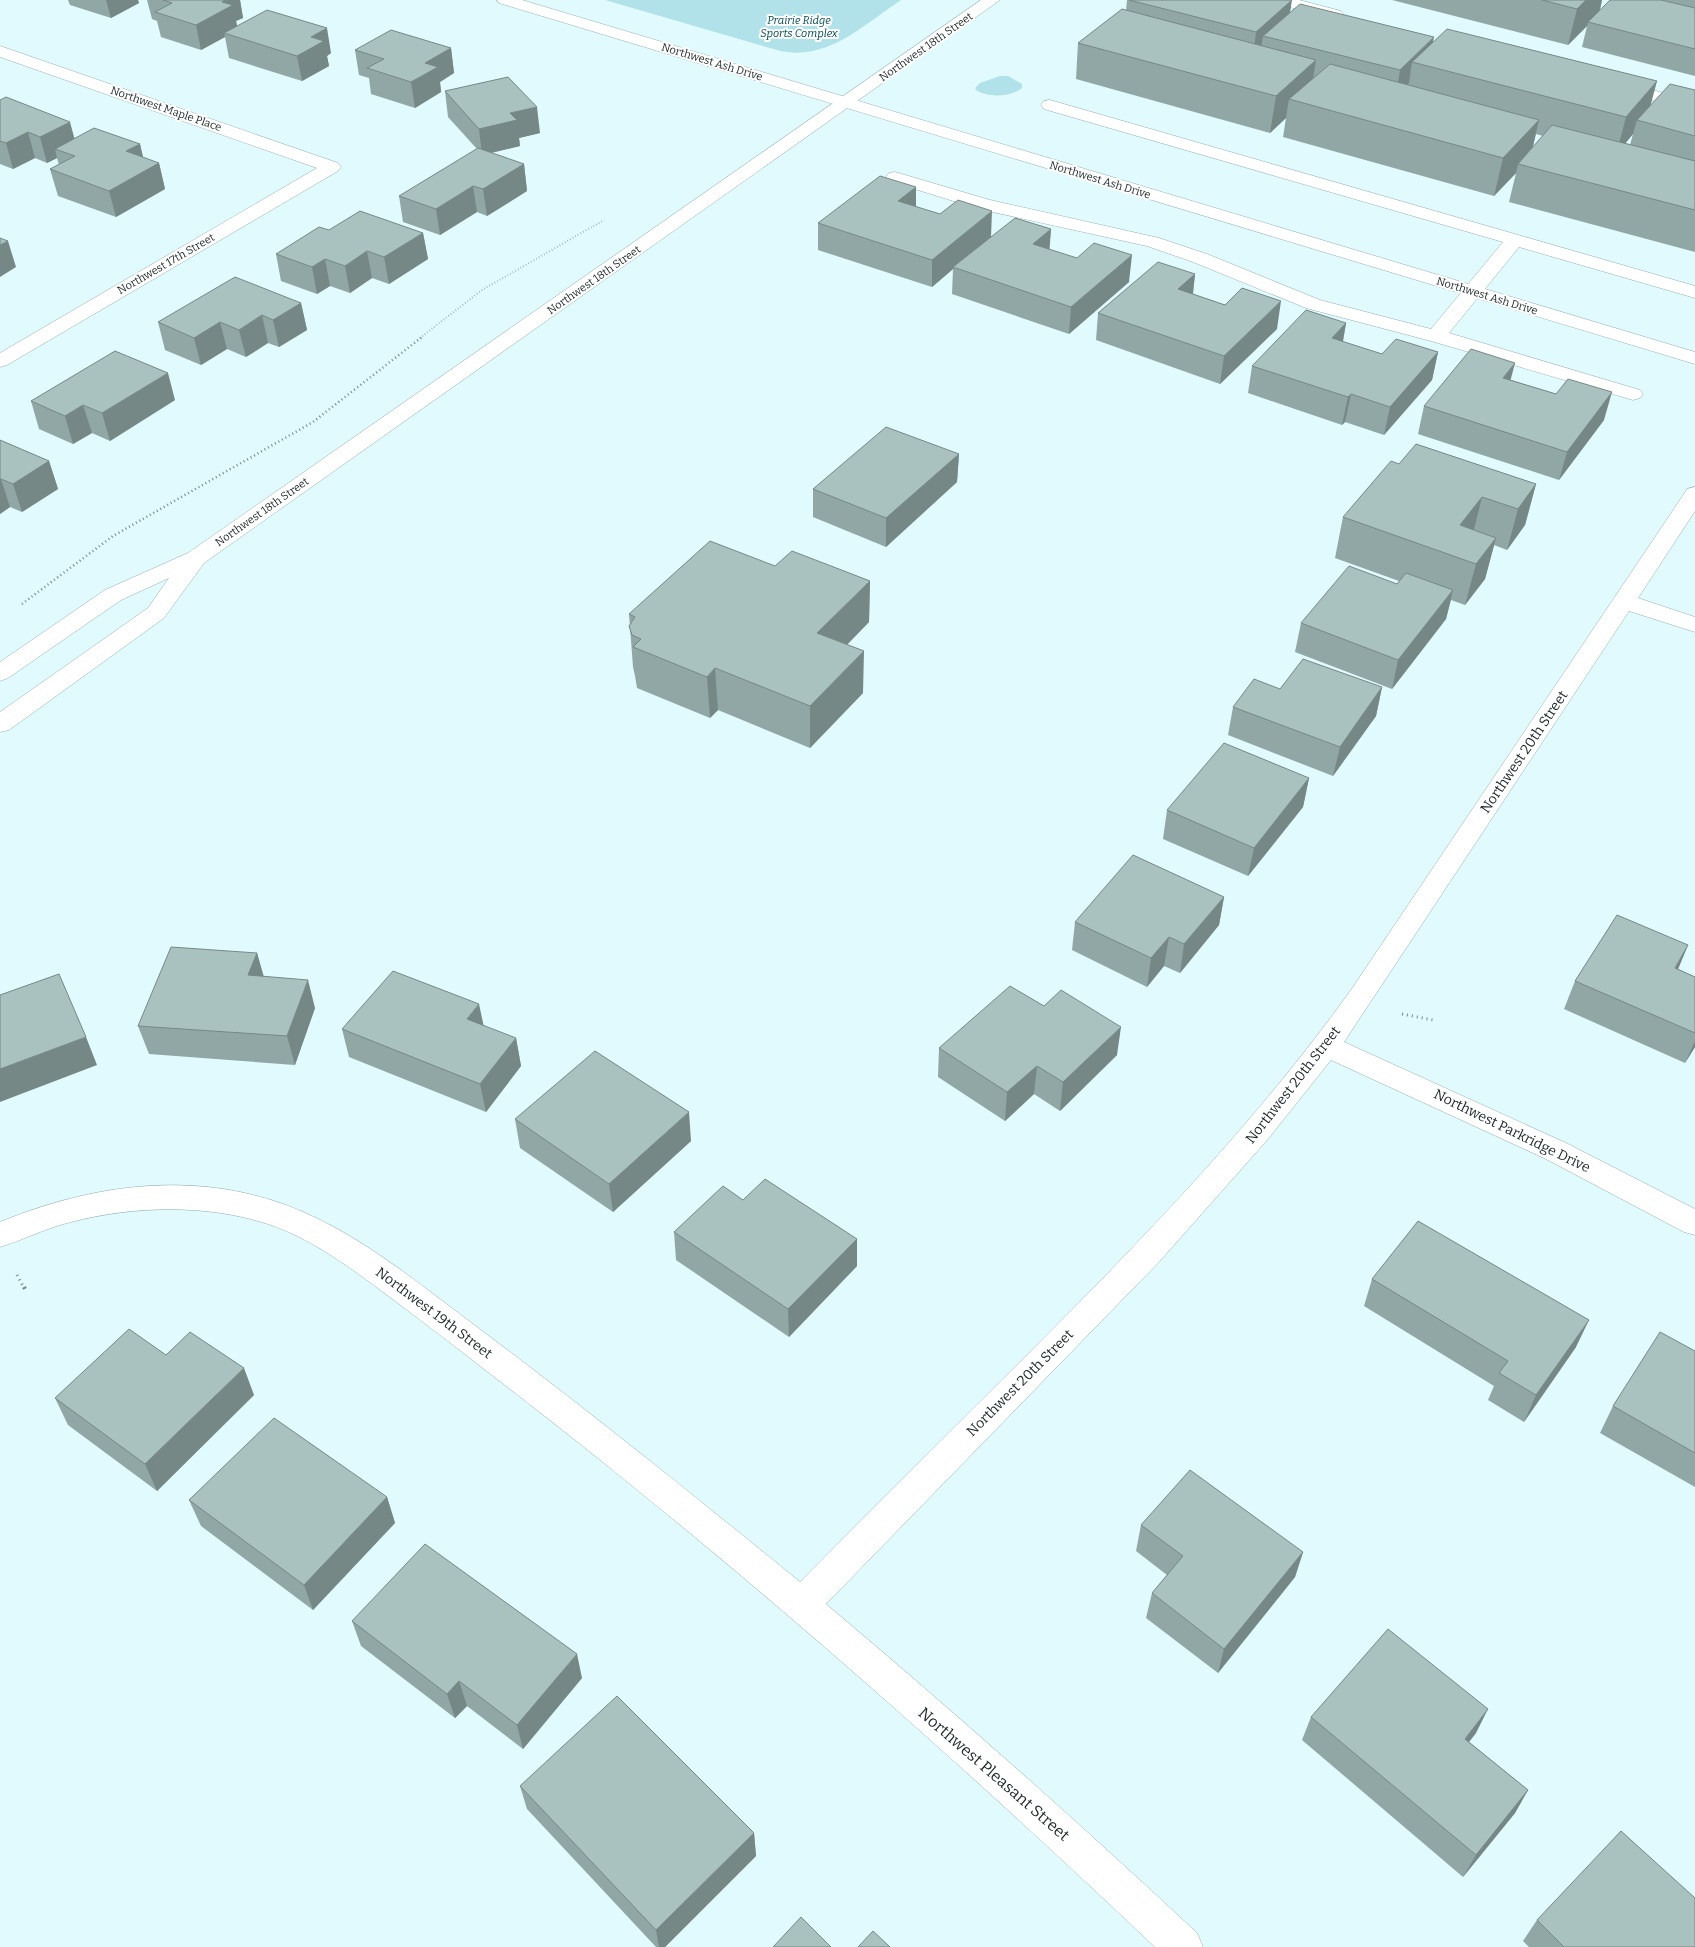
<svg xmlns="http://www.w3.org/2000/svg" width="1695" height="1947" font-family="Bitter,serif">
	<rect width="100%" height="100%" fill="#e0fafe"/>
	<path fill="#b1e1e9" d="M 605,0 L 901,0 C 863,25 826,63 777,50 Z
		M 1000,76 L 1008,76 L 1022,84 L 1022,88 C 1011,97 988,98 976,90 L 975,88 L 980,83 Z"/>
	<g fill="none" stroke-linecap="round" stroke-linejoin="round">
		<defs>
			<path id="minor" d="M 1272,0 L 1299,0 L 1341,11 L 1343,14 L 1341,17 L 1335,19 L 1274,3 Z
				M 0,46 L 338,163 L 341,167 L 338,171 L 7,365 L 0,367 L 0,353 L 317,168 L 0,57 Z
				M 1617,81 L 1695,101 L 1695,111 L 1611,90 L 1608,86 L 1611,82 Z
				M 1050,100 L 1695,286 L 1695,298 L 1519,247 L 1449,333 L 1640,390 L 1643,394 L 1640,398 L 1633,400 L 1431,341 L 1306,308 L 1193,262 L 1147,246 L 979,209 L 889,181 L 886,177 L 889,173 L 895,172 L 990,200 L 1159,238 L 1207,254 L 1320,300 L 1431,329 L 1503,242 L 1044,109 L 1041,105 L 1044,101 Z
				M 1695,487 L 1695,511 L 1638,598 L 1695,617 L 1695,632 L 1629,611 L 1344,1042 L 1566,1143 L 1695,1209 L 1695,1235 L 1684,1232 L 1546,1159 L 1331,1060 L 1268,1139 L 1159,1262 L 826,1604 C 952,1710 1076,1820 1197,1933 L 1203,1947 L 1155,1947 C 941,1744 718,1548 484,1369 C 456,1347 427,1325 399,1304 C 356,1272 310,1235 258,1221 C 195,1203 122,1207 60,1225 C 40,1231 20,1241 0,1247 L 0,1222 C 80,1189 171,1173 257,1196 C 339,1217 406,1274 473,1324 C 584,1407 692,1494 800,1582 C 876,1505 953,1429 1030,1352 C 1145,1237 1256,1122 1351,990 L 1684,494 L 1687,489 Z"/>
			<path id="tertiary" d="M 497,0 L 522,0 L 1695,352 L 1695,364 L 499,3 Z"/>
			<path id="secondary" d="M 981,0 L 1000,0 L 204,563 L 164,618 L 9,730 L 0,732 L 0,712 L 148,608 L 169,578 L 121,600 L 8,678 L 0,681 L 0,662 L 105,590 L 188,553 Z"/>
		</defs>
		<use href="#minor" stroke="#95adb1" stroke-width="1"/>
		<use href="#tertiary" stroke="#95adb1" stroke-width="1"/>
		<use href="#secondary" stroke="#95adb1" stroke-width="1"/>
		<path stroke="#77888b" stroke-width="2" stroke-dasharray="0.5 2.5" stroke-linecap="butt" d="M 420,338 L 482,290 L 604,220"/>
		<path stroke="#77888b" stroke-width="2.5" stroke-dasharray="1 3" stroke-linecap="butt" d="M 22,604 L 113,536 L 313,422 L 422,337"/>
		<path stroke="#77888b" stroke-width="3" stroke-dasharray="1 4" stroke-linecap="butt" d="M 1402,1014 L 1433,1020
			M 17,1275 L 24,1288"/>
		<path stroke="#77888b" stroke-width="4" stroke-dasharray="2 5" stroke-linecap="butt" d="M 24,1287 L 26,1291"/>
		<use href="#minor" fill="#fff" fill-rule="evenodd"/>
		<use href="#tertiary" fill="#fff" fill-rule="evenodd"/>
		<use href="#secondary" fill="#fff" fill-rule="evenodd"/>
	</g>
	<path fill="#91a7a5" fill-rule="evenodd" d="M 68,0 L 138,0 L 139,3 L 111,18 L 70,5 Z
		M 147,0 L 240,0 L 243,18 L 236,21 L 237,26 L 331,53 L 327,56 L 329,66 L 302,81 L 229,58 L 225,37 L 201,50 L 161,37 L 157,21 L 152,19 Z
		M 1127,0 L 1291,0 L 1290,12 L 1433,43 L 1650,106 L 1695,90 L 1695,252 L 1509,202 L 1516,173 L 1494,196 L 1283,137 L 1286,118 L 1270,133 L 1076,79 L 1078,43 L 1126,11 ZM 1536,134 L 1543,136 L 1533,147 ZM 1633,134 L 1630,145 L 1625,143 Z
		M 1392,0 L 1602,0 L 1600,10 L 1610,0 L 1695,0 L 1695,76 L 1582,47 L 1587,26 L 1568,45 Z
		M 451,48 L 454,73 L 440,82 L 441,92 L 415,108 L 371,94 L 369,78 L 359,75 L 355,50 Z
		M 445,91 L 540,133 L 519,138 L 520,146 L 491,153 L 524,164 L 527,191 L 487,216 L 477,212 L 440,235 L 403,222 L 399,196 L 477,149 L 448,117 Z
		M 0,100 L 75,138 L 140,144 L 143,158 L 159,163 L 165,189 L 116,217 L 58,196 L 50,169 L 59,165 L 57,158 L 47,163 L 35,158 L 13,169 L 0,164 Z
		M 916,207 L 991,237 L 1051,229 L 1049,249 L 1129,282 L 1069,334 L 952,294 L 953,269 L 932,287 L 818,250 L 818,223 Z
		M 329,230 L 423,233 L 428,259 L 389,284 L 372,278 L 350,293 L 330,286 L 317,294 L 281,281 L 276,254 Z
		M 1195,274 L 1193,294 L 1225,305 L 1277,329 L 1220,384 L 1096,340 L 1098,313 Z
		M 301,303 L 307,330 L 279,347 L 268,343 L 246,357 L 227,349 L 201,365 L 165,350 L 158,322 Z
		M 1346,323 L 1343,342 L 1382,354 L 1438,352 L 1432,380 L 1384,435 L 1345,422 L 1342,425 L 1248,393 L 1252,366 Z
		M 1511,380 L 1556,394 L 1604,420 L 1559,480 L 1418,434 L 1424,406 Z
		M 175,400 L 110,441 L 92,433 L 73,444 L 39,429 L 31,401 Z
		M 0,440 L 49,461 L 58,489 L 22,512 L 10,507 L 0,514 Z
		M 959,454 L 957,482 L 886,547 L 813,517 L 813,489 Z
		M 1399,464 L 1536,484 L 1525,525 L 1507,550 L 1494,545 L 1485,579 L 1465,605 L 1451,600 L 1446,619 L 1392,689 L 1295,652 L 1301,623 L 1397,584 L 1399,581 L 1335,558 L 1343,517 Z
		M 870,581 L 869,622 L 847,645 L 863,693 L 810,748 L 718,710 L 710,718 L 637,688 L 635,676 L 633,667 L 629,614 Z
		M 1382,687 L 1376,716 L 1333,776 L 1228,735 L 1233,707 L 1280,689 Z
		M 1309,778 L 1303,807 L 1248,876 L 1163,839 L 1167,810 Z
		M 1224,897 L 1219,925 L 1180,973 L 1164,966 L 1147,987 L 1072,950 L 1075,922 Z
		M 1688,945 L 1678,969 L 1695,977 L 1695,1047 L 1685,1063 L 1564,1009 L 1575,981 Z
		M 257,953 L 264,977 L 315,1008 L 295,1065 L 149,1054 L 138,1026 Z
		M 1044,1006 L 1117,1055 L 1060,1111 L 1034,1094 L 1005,1121 L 938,1077 L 939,1048 Z
		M 342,1029 L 516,1038 L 521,1066 L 486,1112 L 349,1057 Z
		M 515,1119 L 691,1141 L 613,1212 L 520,1148 Z
		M 743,1200 L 857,1266 L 789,1337 L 676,1260 L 674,1232 Z
		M 1372,1279 L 1576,1347 L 1524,1422 L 1488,1400 L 1494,1386 L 1364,1306 Z
		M 1695,1351 L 1695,1487 L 1600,1433 L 1613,1406 Z
		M 254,1395 L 157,1491 L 68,1425 L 55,1398 Z
		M 387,1497 L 395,1523 L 313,1610 L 201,1526 L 189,1500 Z
		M 1141,1525 L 1303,1552 L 1295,1577 L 1218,1673 L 1146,1618 L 1152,1593 L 1167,1575 L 1136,1551 Z
		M 352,1621 L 582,1678 L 523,1749 L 467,1706 L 455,1718 L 361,1646 Z
		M 1311,1717 L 1476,1733 L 1469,1742 L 1528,1790 L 1515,1813 L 1463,1877 L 1302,1740 Z
		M 520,1786 L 754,1833 L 756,1856 L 665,1947 L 656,1947 L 527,1809 Z
		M 1537,1920 L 1695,1947 L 1529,1947 L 1523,1941 Z"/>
	<path fill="#768886" d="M 106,0 L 138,0 L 139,3 L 111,18 Z
		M 225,0 L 240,0 L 243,18 L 236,21 L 238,30 L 224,33 L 225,37 L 201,50 L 196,25 L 222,2 Z
		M 1292,0 L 1288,25 L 1263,36 L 1261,49 L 1253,57 L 1256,32 Z
		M 1586,0 L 1602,0 L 1599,13 L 1588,22 L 1587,26 L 1568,45 L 1577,9 Z
		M 327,28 L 331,53 L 327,56 L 329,66 L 302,81 L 297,56 L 311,37 Z
		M 1434,37 L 1429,62 L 1412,62 L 1409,83 L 1396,96 L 1400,70 Z
		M 451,48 L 454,73 L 440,82 L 441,92 L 415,108 L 411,82 L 425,63 Z
		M 1316,60 L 1310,97 L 1289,99 L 1286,118 L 1270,133 L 1276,96 Z
		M 1657,81 L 1647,119 L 1637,120 L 1633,134 L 1616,155 L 1626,117 Z
		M 537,107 L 540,133 L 519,138 L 520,146 L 482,155 L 479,129 L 510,113 Z
		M 1539,120 L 1530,158 L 1518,164 L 1516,173 L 1494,196 L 1503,158 Z
		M 70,122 L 77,148 L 55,149 L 57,158 L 47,163 L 40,137 Z
		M 28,132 L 35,158 L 13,169 L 6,143 Z
		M 140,144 L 146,170 L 159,163 L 165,189 L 116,217 L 109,191 L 126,151 Z
		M 524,164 L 527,191 L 487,216 L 483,189 Z
		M 473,186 L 477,212 L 440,235 L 436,209 Z
		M 916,187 L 916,213 L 898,201 Z
		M 992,211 L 991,237 L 953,267 L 953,269 L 932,287 L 932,260 Z
		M 1051,229 L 1049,256 L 1033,244 Z
		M 423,233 L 428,259 L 389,284 L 384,257 Z
		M 8,241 L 16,267 L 0,277 L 0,245 Z
		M 367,251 L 372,278 L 350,293 L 345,266 Z
		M 1132,255 L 1129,282 L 1069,334 L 1071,307 Z
		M 325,259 L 330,286 L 317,294 L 312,267 Z
		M 1195,274 L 1192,301 L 1178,289 Z
		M 1281,301 L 1277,329 L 1220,384 L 1224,356 Z
		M 301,303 L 307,330 L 279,347 L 273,320 Z
		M 262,315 L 268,343 L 246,357 L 239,330 Z
		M 220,322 L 227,349 L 201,365 L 194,338 Z
		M 1346,323 L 1341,351 L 1332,338 Z
		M 1438,352 L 1432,380 L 1384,435 L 1390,407 Z
		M 1515,363 L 1508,390 L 1503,378 Z
		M 168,373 L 175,400 L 110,441 L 102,413 Z
		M 1612,392 L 1604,420 L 1559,480 L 1567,452 Z
		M 1351,394 L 1345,422 L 1342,425 L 1348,397 Z
		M 83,405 L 92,433 L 73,444 L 65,416 Z
		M 959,454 L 957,482 L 886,547 L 886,518 Z
		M 49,461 L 58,489 L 22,512 L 13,484 Z
		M 0,479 L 1,479 L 10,507 L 0,514 Z
		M 1536,484 L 1525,525 L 1507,550 L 1518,509 Z
		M 1482,497 L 1472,538 L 1460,525 Z
		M 1496,538 L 1485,579 L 1465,605 L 1476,564 Z
		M 870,581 L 869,622 L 817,675 L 817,633 Z
		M 1453,590 L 1446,619 L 1392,689 L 1398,660 Z
		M 864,651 L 863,693 L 810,748 L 810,706 Z
		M 715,668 L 718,710 L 710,718 L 707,677 Z
		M 1382,687 L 1376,716 L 1333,776 L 1340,747 Z
		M 1309,778 L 1303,807 L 1248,876 L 1254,848 Z
		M 1224,897 L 1219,925 L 1180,973 L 1184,944 Z
		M 1169,937 L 1164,966 L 1147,987 L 1151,958 Z
		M 1688,945 L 1676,974 L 1675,968 Z
		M 257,953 L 265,982 L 248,975 Z
		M 308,980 L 315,1008 L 295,1065 L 287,1036 Z
		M 479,1004 L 485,1032 L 467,1019 Z
		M 1121,1027 L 1117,1055 L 1060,1111 L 1063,1082 Z
		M 86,1037 L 97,1065 L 0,1102 L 0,1069 Z
		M 516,1038 L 521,1066 L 486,1112 L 480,1084 Z
		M 1695,1041 L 1695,1047 L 1685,1063 Z
		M 1037,1066 L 1034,1094 L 1005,1121 L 1007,1092 Z
		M 689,1112 L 691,1141 L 613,1212 L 609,1184 Z
		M 857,1239 L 857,1266 L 789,1337 L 788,1309 Z
		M 1589,1320 L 1576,1347 L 1524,1422 L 1536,1395 Z
		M 244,1368 L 254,1395 L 157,1491 L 145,1464 Z
		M 387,1497 L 395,1523 L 313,1610 L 304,1585 Z
		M 1303,1552 L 1295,1577 L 1218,1673 L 1224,1649 Z
		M 577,1654 L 582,1678 L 523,1749 L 517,1725 Z
		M 459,1681 L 467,1706 L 455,1718 L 447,1694 Z
		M 1488,1709 L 1476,1733 L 1453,1762 L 1465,1739 Z
		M 1528,1790 L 1515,1813 L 1463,1877 L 1476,1855 Z
		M 754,1833 L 756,1856 L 665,1947 L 659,1947 L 656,1930 Z"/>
	<path fill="#a9c2c0" stroke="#768886" d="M 163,0 L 225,0 L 222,2 L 233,5 L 196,25 L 155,12 L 172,3 Z
		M 1129,0 L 1292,0 L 1256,32 Z
		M 1542,0 L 1586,0 L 1577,9 Z
		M 1610,0 L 1661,0 L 1695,8 L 1695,49 L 1588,22 Z
		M 1300,4 L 1434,37 L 1400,70 L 1263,36 Z
		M 1122,9 L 1316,60 L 1276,96 L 1078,43 Z
		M 267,10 L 327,28 L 311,37 L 324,41 L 297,56 L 224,33 Z
		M 1447,29 L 1657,81 L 1626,117 L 1412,62 Z
		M 391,30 L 451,48 L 425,63 L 438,67 L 411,82 L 367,68 L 384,59 L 355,50 Z
		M 1330,64 L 1539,120 L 1503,158 L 1289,99 Z
		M 508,77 L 537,107 L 510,113 L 517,120 L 479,129 L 445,91 Z
		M 1670,84 L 1695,90 L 1695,136 L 1637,120 Z
		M 6,97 L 70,122 L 40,137 L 28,132 L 6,143 L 0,141 L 0,100 Z
		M 1552,125 L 1695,161 L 1695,210 L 1518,164 Z
		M 94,128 L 140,144 L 126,151 L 159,163 L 109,191 L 50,169 L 75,156 L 55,149 Z
		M 478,148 L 524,164 L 483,189 L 473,186 L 436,209 L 399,196 Z
		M 880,176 L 916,187 L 898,201 L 940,214 L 958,200 L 992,211 L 932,260 L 818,223 Z
		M 360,211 L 423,233 L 384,257 L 367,251 L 345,266 L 325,259 L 312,267 L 276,254 L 319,227 L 329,230 Z
		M 1015,218 L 1051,229 L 1033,244 L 1077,258 L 1094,243 L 1132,255 L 1071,307 L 953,267 Z
		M 0,238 L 8,241 L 0,245 Z
		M 1158,262 L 1195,274 L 1178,289 L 1225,305 L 1242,288 L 1281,301 L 1224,356 L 1098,313 Z
		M 235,277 L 301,303 L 273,320 L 262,315 L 239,330 L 220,322 L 194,338 L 158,322 Z
		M 1306,310 L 1346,323 L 1332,338 L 1382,354 L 1396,339 L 1438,352 L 1390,407 L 1351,394 L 1348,397 L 1252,366 Z
		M 1471,349 L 1515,363 L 1503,378 L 1556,394 L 1568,379 L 1612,392 L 1567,452 L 1424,406 Z
		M 115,351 L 168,373 L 102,413 L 83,405 L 65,416 L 31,401 Z
		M 886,427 L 959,454 L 886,518 L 813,489 Z
		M 0,440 L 49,461 L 13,484 L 1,479 L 0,479 Z
		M 1416,444 L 1536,484 L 1518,509 L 1482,497 L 1460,525 L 1496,538 L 1476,564 L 1343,517 L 1391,461 L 1399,464 Z
		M 710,541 L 775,566 L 792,551 L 870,581 L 817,633 L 864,651 L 810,706 L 715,668 L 707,677 L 633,647 L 641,639 L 632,635 L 629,626 L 635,617 L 629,614 Z
		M 1349,566 L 1397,584 L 1406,573 L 1453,590 L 1398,660 L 1301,623 Z
		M 1303,659 L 1382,687 L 1340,747 L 1233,707 L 1254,679 L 1280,689 Z
		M 1224,743 L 1309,778 L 1254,848 L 1167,810 Z
		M 1133,855 L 1224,897 L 1184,944 L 1169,937 L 1151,958 L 1075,922 Z
		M 1617,915 L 1688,945 L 1675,968 L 1695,977 L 1695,1033 L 1575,981 Z
		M 171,947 L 257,953 L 248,975 L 308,980 L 287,1036 L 138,1026 Z
		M 393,971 L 479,1004 L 467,1019 L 516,1038 L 480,1084 L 342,1029 Z
		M 59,974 L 86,1037 L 0,1069 L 0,995 Z
		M 1010,986 L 1044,1006 L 1061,990 L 1121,1027 L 1063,1082 L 1037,1066 L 1007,1092 L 939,1048 Z
		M 595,1051 L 689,1112 L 609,1184 L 515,1119 Z
		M 765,1179 L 857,1239 L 788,1309 L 674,1232 L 723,1186 L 743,1200 Z
		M 1418,1221 L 1589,1320 L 1536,1395 L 1499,1373 L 1508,1361 L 1372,1279 Z
		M 129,1329 L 166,1355 L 190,1332 L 244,1368 L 145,1464 L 55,1398 Z
		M 1660,1332 L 1695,1351 L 1695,1453 L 1613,1406 Z
		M 274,1418 L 387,1497 L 304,1585 L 189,1500 Z
		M 1190,1470 L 1303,1552 L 1224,1649 L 1152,1593 L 1183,1556 L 1141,1525 Z
		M 425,1544 L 577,1654 L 517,1725 L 459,1681 L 447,1694 L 352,1621 Z
		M 1388,1629 L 1488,1709 L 1465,1739 L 1528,1790 L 1476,1855 L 1311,1717 Z
		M 617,1696 L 754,1833 L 656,1930 L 520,1786 Z
		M 1621,1831 L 1695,1898 L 1695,1947 L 1564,1947 L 1537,1920 Z
		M 801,1917 L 831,1947 L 773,1947 Z
		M 873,1931 L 890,1947 L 858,1947 Z"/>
	<g text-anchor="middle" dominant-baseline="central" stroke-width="4" stroke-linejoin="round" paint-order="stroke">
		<g font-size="11" font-style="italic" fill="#004b54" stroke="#fff">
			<text x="799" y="20">Prairie Ridge<tspan x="799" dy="13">Sports Complex</tspan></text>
		</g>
		<g font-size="11" fill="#1e2729" stroke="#fff">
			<text transform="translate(926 47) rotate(-35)">Northwest 18th Street</text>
			<text transform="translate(712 62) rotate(17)">Northwest Ash Drive</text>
			<text transform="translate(166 109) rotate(19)">Northwest Maple Place</text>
			<text transform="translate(1100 180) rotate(17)">Northwest Ash Drive</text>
			<text transform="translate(166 264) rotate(-30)">Northwest 17th Street</text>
			<text transform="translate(594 280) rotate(-35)">Northwest 18th Street</text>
			<text transform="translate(1487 296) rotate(17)">Northwest Ash Drive</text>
			<text transform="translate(262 512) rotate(-35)">Northwest 18th Street</text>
		</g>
		<g font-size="14" fill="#1e2729" stroke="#fff">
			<text transform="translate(1524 752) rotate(-56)">Northwest 20th Street</text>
			<text transform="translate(1293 1085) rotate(-52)">Northwest 20th Street</text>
			<text transform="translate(1512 1131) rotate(26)">Northwest Parkridge Drive</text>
			<text transform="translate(434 1313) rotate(37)">Northwest 19th Street</text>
			<text transform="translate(1020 1383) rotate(-45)">Northwest 20th Street</text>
		</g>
		<g font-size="16" fill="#1e2729" stroke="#fff">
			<text transform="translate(994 1774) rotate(41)">Northwest Pleasant Street</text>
		</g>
	</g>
</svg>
